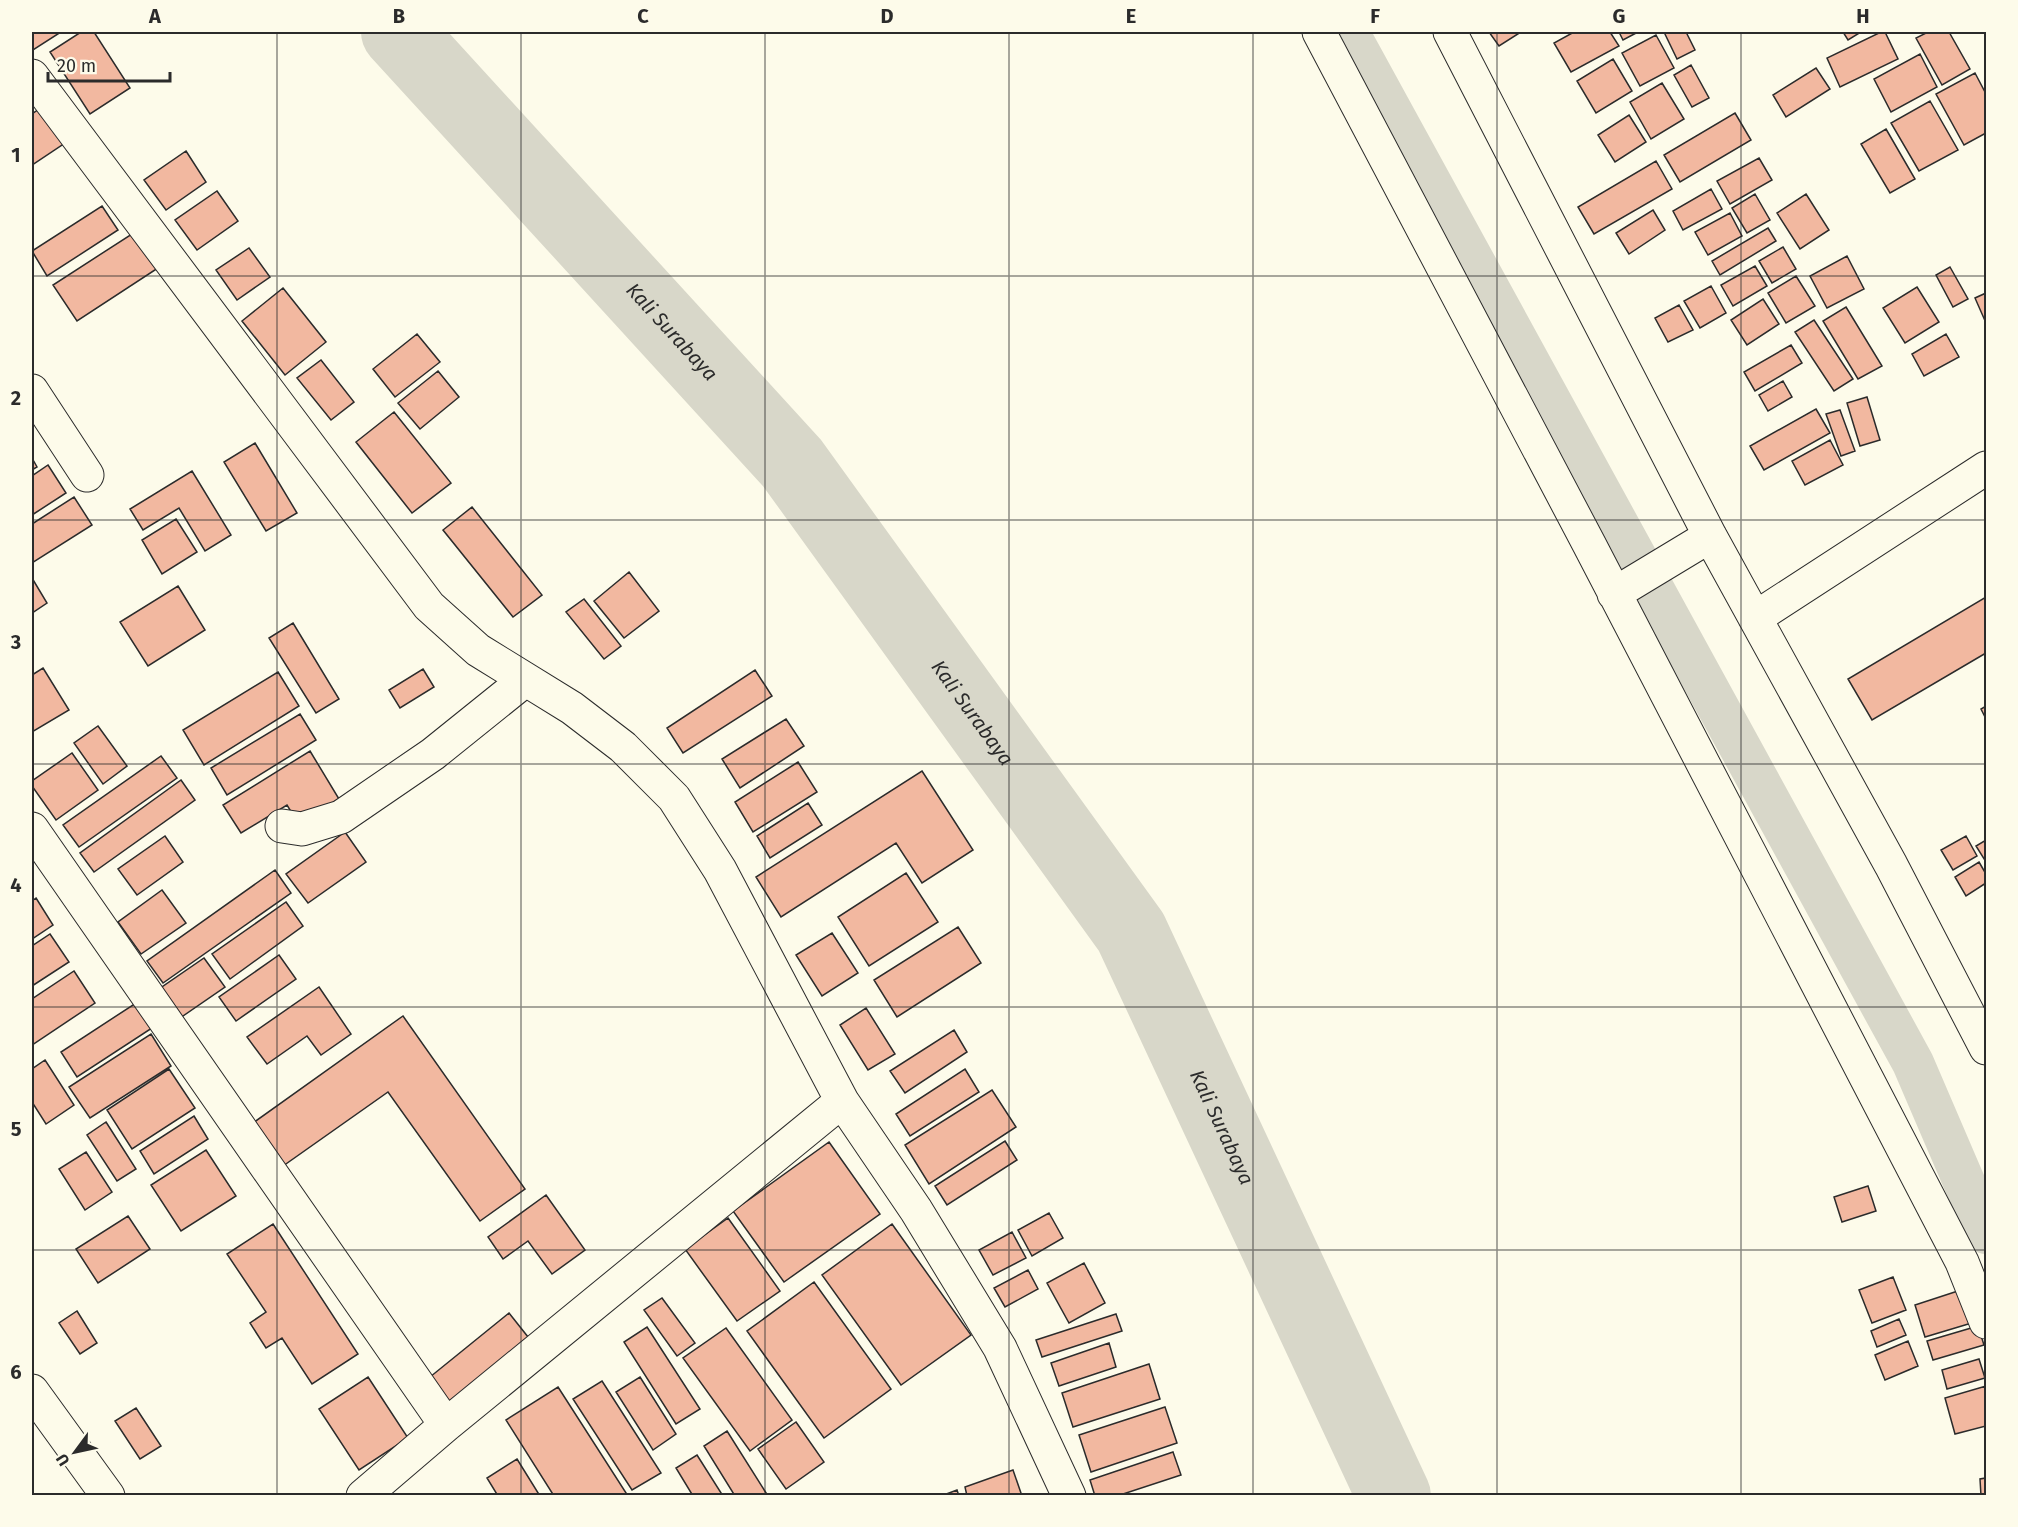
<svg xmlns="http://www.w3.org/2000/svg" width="2018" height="1527" font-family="'Fira Sans',sans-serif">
	<rect width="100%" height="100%" fill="#fdfbea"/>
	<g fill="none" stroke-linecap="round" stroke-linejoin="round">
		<path stroke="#d8d7c9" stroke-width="42" d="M 1348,32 L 1913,1063 L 1986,1233"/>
		<path stroke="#d8d7c9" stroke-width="74" id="s1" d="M 398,32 L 792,463 L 1131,932 L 1394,1496"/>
	</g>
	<path fill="#f2b8a0" stroke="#2b2b2b" stroke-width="1.5" d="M 32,32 L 61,32 L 33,50 Z
		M 81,32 L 94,32 L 130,88 L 90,114 L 50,52 Z
		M 1489,32 L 1521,32 L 1499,46 Z
		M 1574,32 L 1610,32 L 1619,46 L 1571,72 L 1554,43 Z
		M 1619,32 L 1638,32 L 1623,40 Z
		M 1664,32 L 1686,32 L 1695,50 L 1677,59 Z
		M 1843,32 L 1861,32 L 1848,40 Z
		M 1881,32 L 1885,32 L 1898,59 L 1840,87 L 1827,58 Z
		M 1928,32 L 1949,32 L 1970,69 L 1942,85 L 1916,38 Z
		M 1656,35 L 1674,68 L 1640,86 L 1622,53 Z
		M 1920,54 L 1937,87 L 1891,112 L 1874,79 Z
		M 1613,59 L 1632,91 L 1596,113 L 1577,81 Z
		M 1691,65 L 1709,98 L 1692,107 L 1674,75 Z
		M 1816,68 L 1830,89 L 1786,117 L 1773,95 Z
		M 1975,73 L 1986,94 L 1986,133 L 1964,145 L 1936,94 Z
		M 1662,83 L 1684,119 L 1651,139 L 1630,102 Z
		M 1930,101 L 1958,150 L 1919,171 L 1891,123 Z
		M 42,107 L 65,143 L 32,165 L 32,114 Z
		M 1735,113 L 1751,140 L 1680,182 L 1664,155 Z
		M 1629,115 L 1646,142 L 1615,162 L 1598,135 Z
		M 1886,129 L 1915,179 L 1890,193 L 1861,144 Z
		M 186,151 L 206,182 L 166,210 L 144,180 Z
		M 1759,158 L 1772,180 L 1730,204 L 1717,181 Z
		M 1656,161 L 1672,189 L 1594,234 L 1578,207 Z
		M 1711,189 L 1722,209 L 1683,230 L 1673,211 Z
		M 217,191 L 238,221 L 197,250 L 175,220 Z
		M 1755,194 L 1770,220 L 1747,233 L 1732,208 Z
		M 1806,194 L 1829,230 L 1800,249 L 1777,213 Z
		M 102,206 L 118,230 L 47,276 L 32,251 Z
		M 1653,210 L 1665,230 L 1629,254 L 1616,233 Z
		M 1730,213 L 1742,236 L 1708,255 L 1695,232 Z
		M 1768,228 L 1776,241 L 1720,275 L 1712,261 Z
		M 135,232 L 158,268 L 77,321 L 53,285 Z
		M 1783,247 L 1796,269 L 1772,283 L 1759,261 Z
		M 249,248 L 270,277 L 237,300 L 216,270 Z
		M 1847,256 L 1864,289 L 1827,308 L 1810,276 Z
		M 1755,266 L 1767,286 L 1733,306 L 1721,285 Z
		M 1950,267 L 1968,299 L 1953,307 L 1936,275 Z
		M 1796,276 L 1815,306 L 1786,323 L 1768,293 Z
		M 1711,286 L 1726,313 L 1700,328 L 1684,301 Z
		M 1917,287 L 1939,322 L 1905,343 L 1883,308 Z
		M 283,288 L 326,342 L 285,375 L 242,321 Z
		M 1986,293 L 1986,323 L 1975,298 Z
		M 1763,299 L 1779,324 L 1747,345 L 1731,320 Z
		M 1679,305 L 1693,330 L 1668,342 L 1655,318 Z
		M 1846,307 L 1882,366 L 1858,379 L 1823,321 Z
		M 1814,320 L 1853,379 L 1834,391 L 1795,332 Z
		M 417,334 L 440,362 L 395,397 L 373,369 Z
		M 1946,334 L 1959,357 L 1924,376 L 1912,354 Z
		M 1791,345 L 1802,363 L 1755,391 L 1744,372 Z
		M 321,360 L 354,402 L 331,420 L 297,378 Z
		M 438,371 L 459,397 L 420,429 L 398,403 Z
		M 1783,381 L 1792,397 L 1768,411 L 1759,395 Z
		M 1867,397 L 1880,440 L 1860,446 L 1847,403 Z
		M 1816,409 L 1830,433 L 1764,470 L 1750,446 Z
		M 1840,410 L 1855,451 L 1841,456 L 1826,414 Z
		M 394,412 L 451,483 L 412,513 L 356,442 Z
		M 1830,440 L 1843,465 L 1805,485 L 1792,461 Z
		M 255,443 L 297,513 L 266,531 L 224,462 Z
		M 32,458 L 37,467 L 32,470 Z
		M 48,465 L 66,493 L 32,515 L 32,476 Z
		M 192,471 L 231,535 L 205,551 L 179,508 L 143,530 L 130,509 Z
		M 74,497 L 92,525 L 32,563 L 32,524 Z
		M 472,507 L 542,595 L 513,617 L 443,530 Z
		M 176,519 L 197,552 L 162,574 L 142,540 Z
		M 629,572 L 659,611 L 624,638 L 594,601 Z
		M 32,578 L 47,603 L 32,613 Z
		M 178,586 L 205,630 L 148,666 L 120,622 Z
		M 1986,597 L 1986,653 L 1872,720 L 1848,679 Z
		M 584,599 L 621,646 L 604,659 L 566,612 Z
		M 293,623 L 339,699 L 316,713 L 269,638 Z
		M 43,668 L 69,710 L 32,732 L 32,675 Z
		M 423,669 L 434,687 L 400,708 L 389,690 Z
		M 755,670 L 772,696 L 683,753 L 667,728 Z
		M 278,672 L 299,706 L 204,765 L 183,730 Z
		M 1986,706 L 1986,719 L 1981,709 Z
		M 300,714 L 316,740 L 227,795 L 211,768 Z
		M 786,719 L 804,746 L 740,788 L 722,759 Z
		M 98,726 L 127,766 L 103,784 L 74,743 Z
		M 310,751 L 339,799 L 298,823 L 287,805 L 241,833 L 223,805 Z
		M 72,753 L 98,790 L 56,820 L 32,786 L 32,781 Z
		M 161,756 L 177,778 L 79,847 L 63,825 Z
		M 798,762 L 817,792 L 753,832 L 735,802 Z
		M 922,771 L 973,850 L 922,883 L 896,843 L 781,917 L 756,877 Z
		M 181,780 L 195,800 L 94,872 L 80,853 Z
		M 808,803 L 822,825 L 770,858 L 757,836 Z
		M 345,832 L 366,862 L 308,903 L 286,874 Z
		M 165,836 L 183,862 L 137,895 L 118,869 Z
		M 1966,836 L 1977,856 L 1953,870 L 1941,850 Z
		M 1986,840 L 1986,862 L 1976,846 Z
		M 1979,862 L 1986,874 L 1986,883 L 1966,896 L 1955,877 Z
		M 275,870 L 291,893 L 163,983 L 147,961 Z
		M 906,873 L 938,922 L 869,966 L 838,917 Z
		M 162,890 L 186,923 L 141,954 L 118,922 Z
		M 36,898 L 53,925 L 32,939 L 32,901 Z
		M 286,902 L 303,926 L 230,979 L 212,954 Z
		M 958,927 L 981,963 L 897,1017 L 874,980 Z
		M 832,933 L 858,973 L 822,996 L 796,955 Z
		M 50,934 L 69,962 L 32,986 L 32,946 Z
		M 279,955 L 296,979 L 236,1021 L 219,997 Z
		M 204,958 L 225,987 L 180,1018 L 159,989 Z
		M 74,971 L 95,1003 L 32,1045 L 32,999 Z
		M 319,987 L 351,1034 L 321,1055 L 307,1036 L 267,1064 L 247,1037 Z
		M 136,1003 L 152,1028 L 77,1077 L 61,1052 Z
		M 866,1008 L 895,1054 L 868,1070 L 840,1025 Z
		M 403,1016 L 525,1189 L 480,1221 L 388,1092 L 283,1166 L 253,1123 Z
		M 954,1030 L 967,1052 L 905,1093 L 890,1071 Z
		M 151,1034 L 171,1066 L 90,1118 L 69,1087 Z
		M 45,1060 L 74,1105 L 46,1124 L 32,1102 L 32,1069 Z
		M 169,1069 L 195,1108 L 132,1149 L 107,1110 Z
		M 965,1069 L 979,1092 L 910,1136 L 896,1114 Z
		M 992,1090 L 1016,1127 L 929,1184 L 905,1145 Z
		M 194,1116 L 208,1139 L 154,1174 L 140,1151 Z
		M 106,1122 L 136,1169 L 117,1181 L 87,1135 Z
		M 1005,1141 L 1017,1160 L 947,1205 L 935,1186 Z
		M 829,1142 L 880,1214 L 784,1282 L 733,1211 Z
		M 206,1150 L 236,1196 L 181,1231 L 151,1185 Z
		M 86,1152 L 112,1192 L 85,1210 L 59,1169 Z
		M 1868,1186 L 1876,1211 L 1842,1222 L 1834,1197 Z
		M 546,1195 L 585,1250 L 552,1274 L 528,1241 L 503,1259 L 488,1237 Z
		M 1049,1213 L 1063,1238 L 1032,1256 L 1018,1230 Z
		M 128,1216 L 150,1249 L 98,1283 L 76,1249 Z
		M 728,1218 L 780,1291 L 737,1321 L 685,1249 Z
		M 273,1224 L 358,1354 L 312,1384 L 282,1338 L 266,1348 L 250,1323 L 266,1312 L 227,1254 Z
		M 892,1224 L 971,1335 L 901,1385 L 822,1275 Z
		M 1012,1232 L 1026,1258 L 993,1275 L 979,1250 Z
		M 1084,1263 L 1105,1303 L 1069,1323 L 1047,1283 Z
		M 1028,1270 L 1038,1289 L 1005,1307 L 994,1288 Z
		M 1893,1277 L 1906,1310 L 1872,1323 L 1859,1290 Z
		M 814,1282 L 891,1389 L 824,1438 L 747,1331 Z
		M 1964,1289 L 1975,1322 L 1925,1337 L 1915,1305 Z
		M 662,1298 L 695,1343 L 677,1356 L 644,1310 Z
		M 77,1311 L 97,1343 L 80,1354 L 59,1323 Z
		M 509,1313 L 532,1342 L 453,1406 L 430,1377 Z
		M 1116,1314 L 1122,1331 L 1042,1357 L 1036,1340 Z
		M 1899,1319 L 1906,1335 L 1877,1347 L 1871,1331 Z
		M 1978,1326 L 1984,1345 L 1933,1360 L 1927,1341 Z
		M 647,1327 L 700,1409 L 676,1424 L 624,1342 Z
		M 726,1328 L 792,1420 L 750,1451 L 683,1358 Z
		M 1908,1341 L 1918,1366 L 1885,1380 L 1875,1355 Z
		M 1109,1343 L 1116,1367 L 1059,1386 L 1051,1363 Z
		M 1979,1359 L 1985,1378 L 1947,1389 L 1942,1370 Z
		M 1149,1364 L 1160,1399 L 1073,1427 L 1062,1393 Z
		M 368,1377 L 408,1438 L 359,1470 L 319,1409 Z
		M 640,1377 L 676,1434 L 653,1450 L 616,1392 Z
		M 602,1381 L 661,1473 L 632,1490 L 573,1399 Z
		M 1986,1386 L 1986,1426 L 1955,1434 L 1945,1398 Z
		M 558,1387 L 628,1496 L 554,1496 L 506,1420 Z
		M 1165,1407 L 1177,1443 L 1091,1472 L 1079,1435 Z
		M 136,1408 L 161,1446 L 140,1459 L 115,1421 Z
		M 796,1422 L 824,1462 L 786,1489 L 758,1449 Z
		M 727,1431 L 768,1496 L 735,1496 L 704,1446 Z
		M 1173,1452 L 1181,1475 L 1117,1496 L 1095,1496 L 1090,1480 Z
		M 697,1455 L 723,1496 L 693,1496 L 676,1468 Z
		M 517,1459 L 540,1496 L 498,1496 L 487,1478 Z
		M 1013,1470 L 1022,1496 L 967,1496 L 965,1487 Z
		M 1986,1478 L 1986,1496 L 1981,1496 L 1980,1479 Z
		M 957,1490 L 959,1496 L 941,1496 Z"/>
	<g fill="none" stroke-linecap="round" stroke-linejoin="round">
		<defs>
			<path id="minor" d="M 1319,32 L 1589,544 L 1962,1262 L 1986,1322
				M 1450,32 L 1710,536 L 1891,865 L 1986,1048
				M 32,76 L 429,606 L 478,650 L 572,708 L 623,747 L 674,798 L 720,870 L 842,1101
				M 32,391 L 87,475
				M 1614,594 L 1710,536
				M 1755,618 L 1986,468
				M 282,826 L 302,829 L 341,817 L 433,754 L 525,680
				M 32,829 L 446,1425
				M 363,1496 L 446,1425 L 842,1101 L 916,1210 L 1000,1348 L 1069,1496"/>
			<path id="major" d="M 32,1391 L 108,1496"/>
		</defs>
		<use href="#minor" stroke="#2b2b2b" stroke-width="35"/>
		<use href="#major" stroke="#2b2b2b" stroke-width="35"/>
		<use href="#minor" stroke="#fdfbea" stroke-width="33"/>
		<use href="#major" stroke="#fdfbea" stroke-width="33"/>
	</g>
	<path fill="none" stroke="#2b2b2b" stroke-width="1.5" stroke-opacity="0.55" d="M 277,32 L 277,1496M 521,32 L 521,1496M 765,32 L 765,1496M 1009,32 L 1009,1496M 1253,32 L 1253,1496M 1497,32 L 1497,1496M 1741,32 L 1741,1496M 32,276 L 1986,276M 32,520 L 1986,520M 32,764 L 1986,764M 32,1007 L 1986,1007M 32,1250 L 1986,1250"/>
	<g text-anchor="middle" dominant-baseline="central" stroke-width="4.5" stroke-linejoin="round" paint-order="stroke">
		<g font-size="20" font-style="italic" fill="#2b2b2b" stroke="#fdfbea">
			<text stroke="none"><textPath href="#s1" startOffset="406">Kali Surabaya</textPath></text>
			<text stroke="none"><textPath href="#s1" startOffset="892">Kali Surabaya</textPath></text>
			<text stroke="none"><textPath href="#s1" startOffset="1378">Kali Surabaya</textPath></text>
		</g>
	</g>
	<rect width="2018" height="1527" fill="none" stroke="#fdfbea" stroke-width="66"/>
	<g transform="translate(75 1452) rotate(237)" stroke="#fdfbea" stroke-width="4.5" paint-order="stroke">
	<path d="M0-4.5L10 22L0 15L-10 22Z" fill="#2b2b2b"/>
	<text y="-9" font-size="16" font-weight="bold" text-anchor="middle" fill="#2b2b2b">U</text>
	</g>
	<path d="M48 72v9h122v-9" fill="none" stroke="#2b2b2b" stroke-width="3"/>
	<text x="57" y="72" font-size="18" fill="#2b2b2b" stroke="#fdfbea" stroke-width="4.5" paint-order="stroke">20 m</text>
	<rect x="33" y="33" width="1952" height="1461" fill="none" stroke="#2b2b2b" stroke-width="2"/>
	<g font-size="20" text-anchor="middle" font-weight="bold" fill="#2b2b2b">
		<text x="155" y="23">A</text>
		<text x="399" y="23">B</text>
		<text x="643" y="23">C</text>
		<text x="887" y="23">D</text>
		<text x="1131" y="23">E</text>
		<text x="1375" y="23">F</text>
		<text x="1619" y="23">G</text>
		<text x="1863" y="23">H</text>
		<text x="16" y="162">1</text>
		<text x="16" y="405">2</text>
		<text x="16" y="649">3</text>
		<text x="16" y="892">4</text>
		<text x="16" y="1136">5</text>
		<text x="16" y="1379">6</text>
	</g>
</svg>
